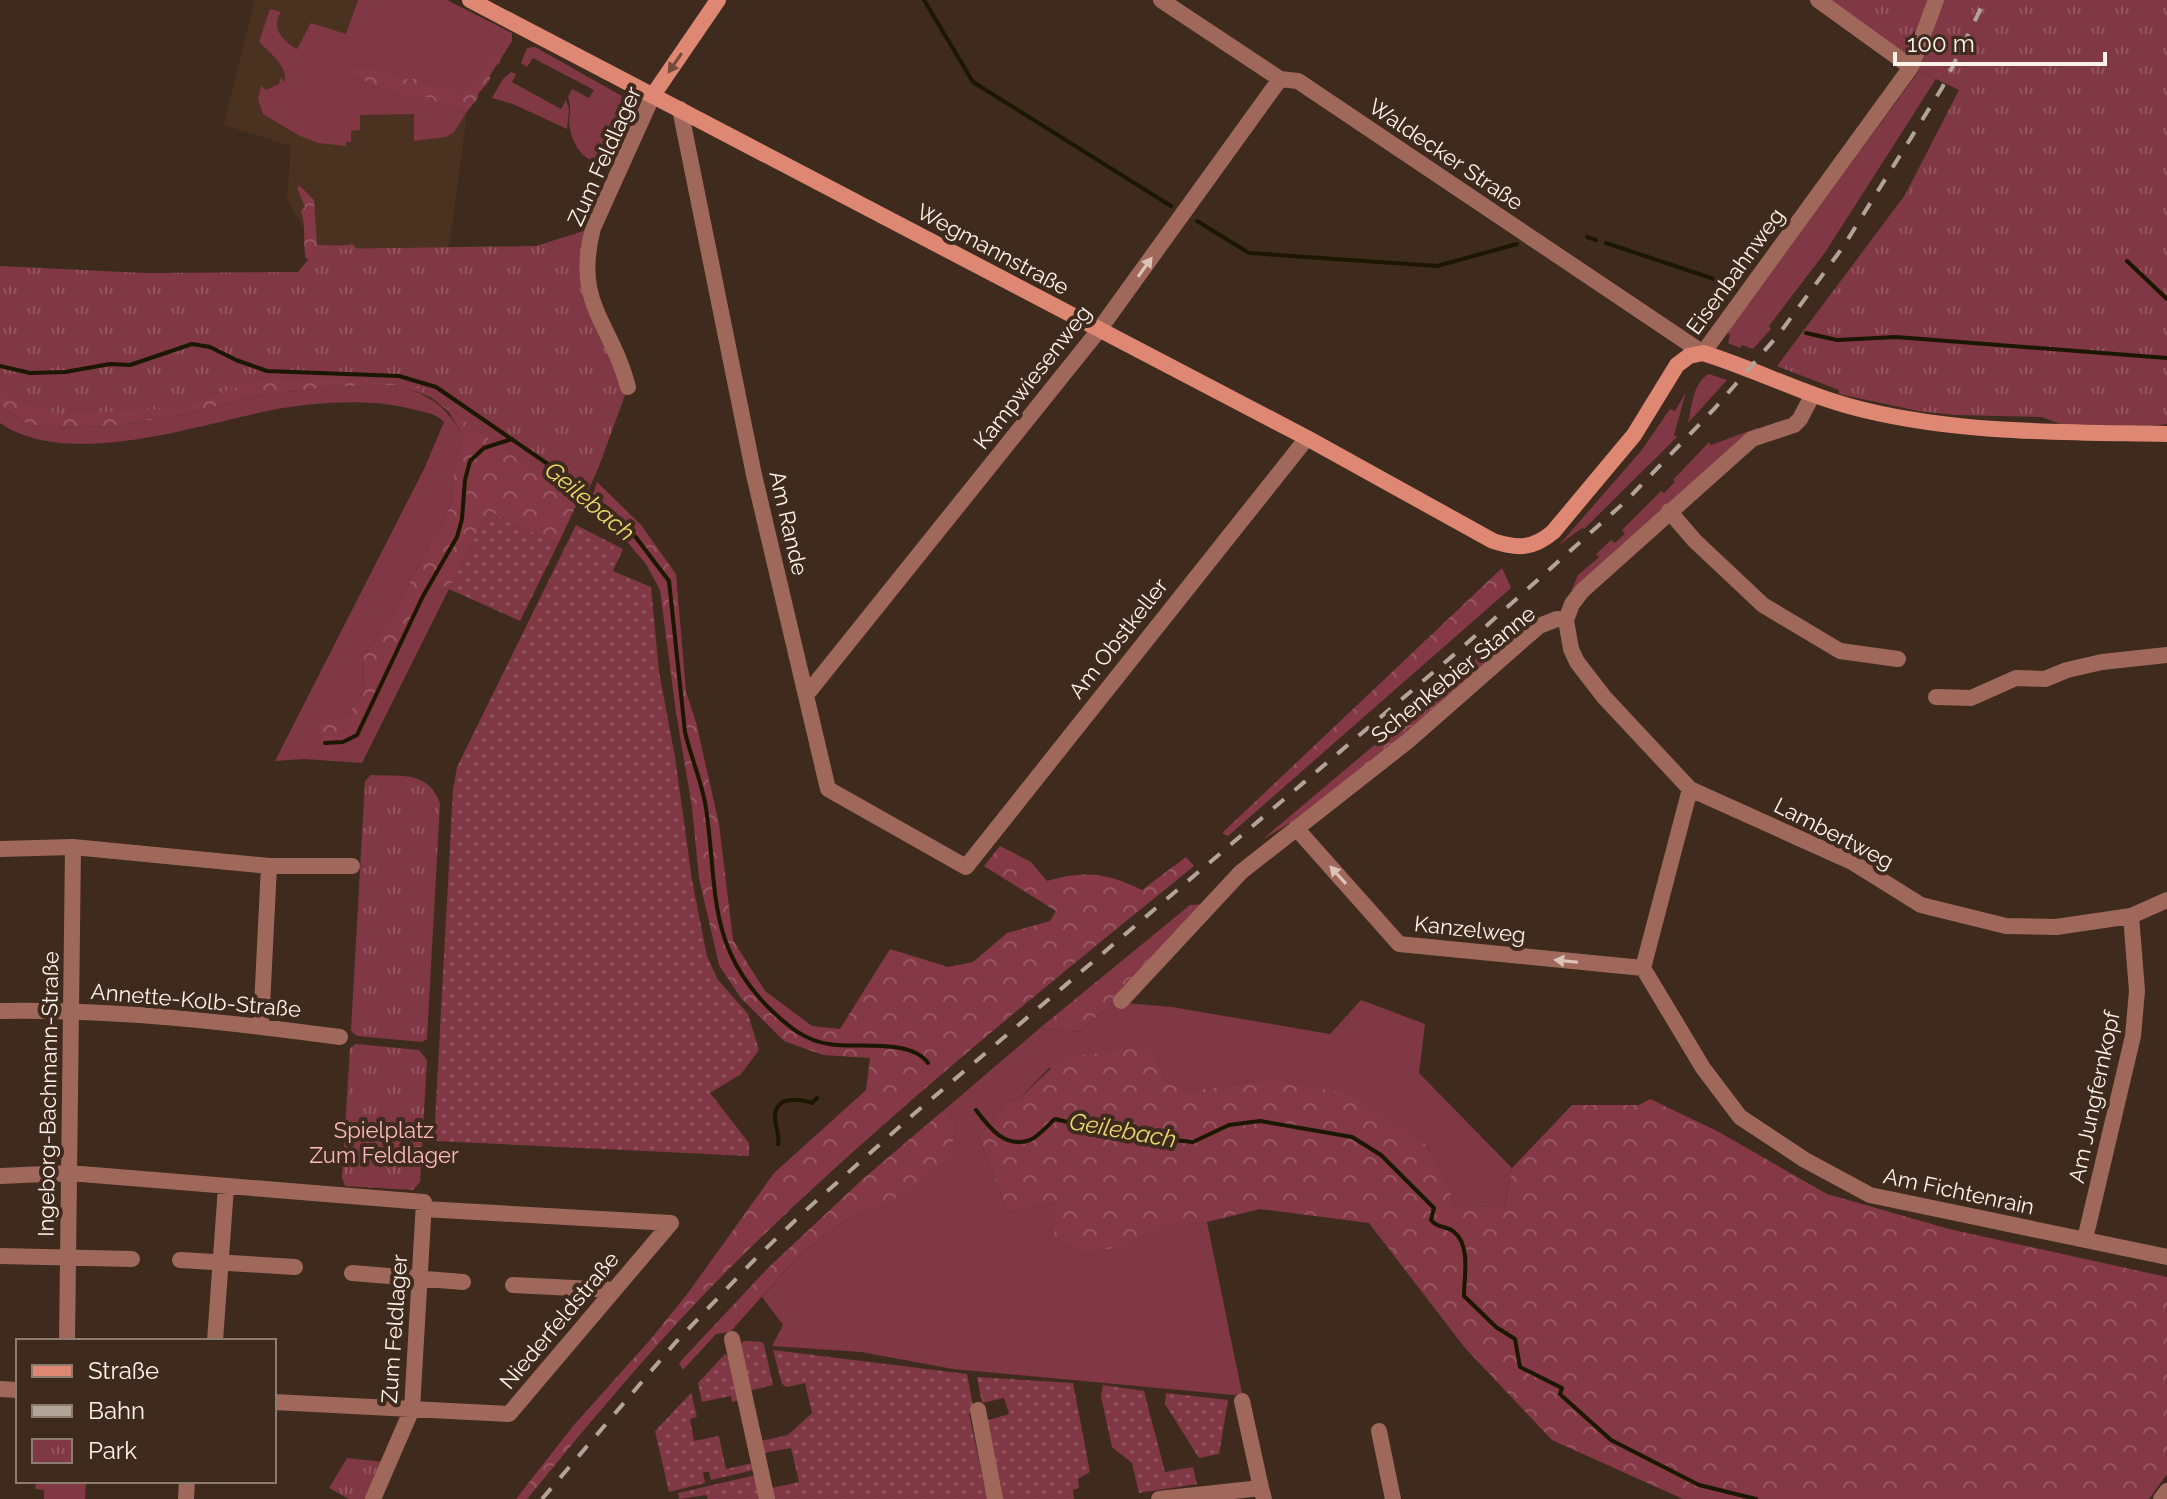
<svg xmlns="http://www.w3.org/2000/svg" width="2167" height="1499" font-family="Raleway,sans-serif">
	<defs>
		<pattern id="forest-crowns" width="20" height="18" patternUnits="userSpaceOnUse" patternTransform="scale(2)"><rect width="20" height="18" fill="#853946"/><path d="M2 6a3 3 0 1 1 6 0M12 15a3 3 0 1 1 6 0" fill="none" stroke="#975661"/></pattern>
		<pattern id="park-tufts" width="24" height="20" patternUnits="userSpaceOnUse" patternTransform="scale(2)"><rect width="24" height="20" fill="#7f3844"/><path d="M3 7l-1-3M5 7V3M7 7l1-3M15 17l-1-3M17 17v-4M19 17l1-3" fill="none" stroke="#92555f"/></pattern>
		<pattern id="garden-dots" width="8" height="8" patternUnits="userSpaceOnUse" patternTransform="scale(2)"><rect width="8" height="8" fill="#7f3844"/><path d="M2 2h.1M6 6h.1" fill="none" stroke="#92555f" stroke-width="1.8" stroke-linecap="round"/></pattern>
	</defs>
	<rect width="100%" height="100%" fill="#3e2b1e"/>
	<path fill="#4b3220" d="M 255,0 L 371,0 L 467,114 L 449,247 L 317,249 L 287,200 L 291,146 L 224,125 Z"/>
	<path fill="#7f3844" d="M 358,0 L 447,0 L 512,33 L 512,41 L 454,132 L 446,137 L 414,141 L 414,114 L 360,115 L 360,130 L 351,131 L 351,142 L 346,142 L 346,146 L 318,143 L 298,135 L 263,114 L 258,99 L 261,86 L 266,90 L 279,84 L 281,77 L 284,82 C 289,67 270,53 259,42 L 270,9 L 281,12 C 270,28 283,41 297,49 L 311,23 L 346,34 Z
		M 535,47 L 636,104 L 638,107 L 610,165 C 587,163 575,152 570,129 C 567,118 573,110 568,97 L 572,89 L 589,98 L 594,90 L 533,58 L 527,67 L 521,63 L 527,48 Z
		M 1919,71 L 1936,79 L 1826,251 L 1769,326 L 1771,329 L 1753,349 L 1742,345 L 1740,348 L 1728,343 L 1730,335 L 1727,332 Z
		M 511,72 L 516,74 L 512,82 L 561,109 L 566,100 L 569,109 L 567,129 L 513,104 L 492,98 L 503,79 Z
		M 1709,374 L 1727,380 L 1688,423 C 1692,406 1693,382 1709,374 Z
		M 399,385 C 434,398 445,405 464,437 L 455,457 L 451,505 L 389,621 L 364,655 L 363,692 L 348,715 L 359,737 L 432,579 L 449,589 L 362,763 L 304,759 L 275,761 L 424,469 L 444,422 C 436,413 423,412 411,409 C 371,398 314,402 272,410 C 197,425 67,470 0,423 L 0,405 L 27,424 L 53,428 L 113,426 L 182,415 L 265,394 L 333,387 Z
		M 1686,392 L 1674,435 L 1677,437 L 1584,529 L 1582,528 L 1559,545 L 1641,451 L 1670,409 L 1675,411 Z
		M 1757,428 L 1759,431 L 1571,591 L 1578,575 L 1599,557 L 1596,554 L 1611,540 L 1615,543 L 1625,534 L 1622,530 L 1661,491 L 1664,493 L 1675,482 L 1673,480 L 1709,442 L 1711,445 Z
		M 1361,1000 L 1425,1024 L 1419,1073 L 1512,1168 L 1505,1207 L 1454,1206 L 1449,1185 L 1426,1144 L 1386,1119 L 1268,1079 L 1191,1091 L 1163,1079 L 1049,1068 L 1019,1099 L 1007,1102 L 979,1137 L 1008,1212 L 1056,1202 L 1159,1227 L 1207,1222 L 1242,1393 L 1234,1395 L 953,1369 L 861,1352 L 772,1346 L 783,1325 L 762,1297 L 801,1253 L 845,1220 L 888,1204 L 953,1138 L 957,1125 L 944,1110 L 1040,1028 L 1079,1032 L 1113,1002 L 1172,1007 L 1330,1034 Z
		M 36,1481 L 86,1481 L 85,1499 L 44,1499 L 44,1490 L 35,1489 Z"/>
	<path fill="url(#forest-crowns)" d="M 496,56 L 500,57 L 500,63 L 490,68 L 490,80 L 478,94 L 478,98 L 469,109 C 460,110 444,104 434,101 L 432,97 C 408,100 362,84 345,68 L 346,65 L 359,69 L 375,68 L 409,80 L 416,78 L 437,87 L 445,87 L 460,95 C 477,85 480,66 496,56 Z
		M 300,186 L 314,200 L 317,245 C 326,245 345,247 352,244 L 359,252 L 306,259 C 302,243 307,228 301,211 L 305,207 L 297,188 Z
		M 415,367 L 580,497 L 558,544 L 488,511 L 449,589 L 432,580 L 359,737 L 325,753 L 318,725 L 348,715 L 363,692 L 364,655 L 389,621 L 451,505 L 455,457 L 464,437 L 449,412 L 431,397 L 399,385 L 333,387 L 265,394 L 182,415 L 113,426 L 53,428 L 27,424 L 0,405 L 0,376 Z
		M 597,482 L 641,525 L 676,574 L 686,692 L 696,722 L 719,824 L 733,940 L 765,991 L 812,1026 L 840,1029 L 890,949 L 948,967 L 973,962 L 1007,933 L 1050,921 L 1056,911 L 984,866 L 1000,846 L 1031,862 L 1047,881 C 1085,870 1107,873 1142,890 L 1186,857 L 1194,866 C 1040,991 886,1115 744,1254 C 666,1330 596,1415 527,1499 L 516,1499 L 573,1426 L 650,1340 L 688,1293 L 774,1173 L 866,1090 L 870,1058 L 823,1055 L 784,1041 L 741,998 L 719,965 L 699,878 L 692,807 L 676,712 L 660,590 L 646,564 L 624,538 L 600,520 L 590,505 Z
		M 1502,568 L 1511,588 L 1228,836 L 1222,833 Z
		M 1506,634 L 1510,639 L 1510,647 C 1431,714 1354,787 1263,839 Z
		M 1206,904 L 1113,1002 L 1079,1032 L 1040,1028 L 1190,905 Z
		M 1152,1047 L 1163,1079 L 1191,1091 L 1268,1079 L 1347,1093 L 1426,1144 L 1449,1185 L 1454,1206 L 1505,1207 L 1512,1168 L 1572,1105 L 1639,1105 L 1650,1099 L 1717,1131 L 1827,1194 L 1949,1229 L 2167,1277 L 2167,1474 L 2149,1499 L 1683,1499 L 1552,1440 L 1465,1348 L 1369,1223 L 1260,1209 L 1207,1222 L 1160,1227 L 1122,1247 L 1085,1252 L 1054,1236 L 1056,1202 L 1008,1212 L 979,1137 L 1007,1102 L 1019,1099 L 1063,1057 Z
		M 944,1110 L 957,1125 L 953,1138 L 954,1155 L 888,1204 L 845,1220 L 801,1253 L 730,1332 L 716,1334 L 683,1370 L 679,1363 L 769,1267 L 864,1178 Z"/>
	<path fill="url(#park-tufts)" d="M 1811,0 L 2167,0 L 2167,424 L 2150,426 L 2063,425 L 2042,417 L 1955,415 L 1918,411 L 1839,394 L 1839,390 L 1777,366 L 1905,195 L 1959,90 L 1911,67 Z
		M 593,228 L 586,271 L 628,387 L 598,469 L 584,499 L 541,476 L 415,386 L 340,379 L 256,380 L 182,408 L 61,414 L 19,402 L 0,389 L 0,266 L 145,273 L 298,272 L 317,249 L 536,246 Z
		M 371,775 C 401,777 428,770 440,803 L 427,1039 L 422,1042 L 357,1036 L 351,1031 L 365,781 Z
		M 356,1044 L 419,1050 L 427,1060 L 420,1182 L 413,1190 L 345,1186 L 342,1178 L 350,1048 Z
		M 347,1458 L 385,1462 L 366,1499 L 349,1499 L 329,1488 Z"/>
	<path fill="url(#garden-dots)" d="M 488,511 L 558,544 L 520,621 L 449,589 Z
		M 576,525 L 623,549 L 613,571 L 651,587 L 659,672 L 675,757 L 692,880 L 707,956 L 718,980 L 748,1014 L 759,1050 L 741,1074 L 710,1093 L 749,1143 L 749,1156 L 434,1141 L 453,790 L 457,767 Z
		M 744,1341 L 762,1342 L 764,1345 L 773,1385 L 748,1391 L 738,1346 Z
		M 773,1350 L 967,1374 L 974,1411 L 969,1413 L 987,1499 L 774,1499 L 772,1488 L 799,1482 L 791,1448 L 764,1453 L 761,1441 L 788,1435 L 812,1413 L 805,1383 L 787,1387 L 782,1384 Z
		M 725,1354 L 729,1357 L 740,1400 L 732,1402 L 731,1396 L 702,1402 L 698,1383 Z
		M 977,1377 L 1073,1383 L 1090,1472 L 1078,1479 L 1079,1488 L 1073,1490 L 1074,1499 L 1002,1499 L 985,1421 L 1009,1414 L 1004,1398 L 982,1403 Z
		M 1103,1385 L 1144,1391 L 1165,1472 L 1193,1467 L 1197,1484 L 1139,1493 L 1132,1463 L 1112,1447 L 1101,1397 Z
		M 691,1393 L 697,1417 L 690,1419 L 694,1441 L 719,1436 L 726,1469 L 752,1463 L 754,1470 L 711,1480 L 709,1472 L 703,1472 L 705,1483 L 669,1492 L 655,1431 Z
		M 1166,1393 L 1228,1400 L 1219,1454 L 1199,1458 L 1165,1404 Z
		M 756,1475 L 761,1499 L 708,1499 L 706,1495 L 679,1499 L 678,1493 Z"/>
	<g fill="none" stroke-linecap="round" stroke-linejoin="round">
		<path stroke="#1b1700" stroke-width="4" d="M 924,0 L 973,82 L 1171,206
			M 1197,221 L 1249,253 L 1437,266 L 1517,244
			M 1587,237 L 1596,240
			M 1606,243 L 1711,278 L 1735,289
			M 2127,261 L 2167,299
			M 1806,333 L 1837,340 L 1896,337 L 2167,358
			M 0,366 L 30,373 L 65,372 L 110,364 L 130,365 L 192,344 L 210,347 L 236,360 L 267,371 L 399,376 L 436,387 L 558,471 L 575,488 L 610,510 L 631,531 L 669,581 L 685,732 C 691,758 702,782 706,808 C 718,890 706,947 772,1011 C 789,1027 806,1041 829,1044 C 856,1049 910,1038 928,1063
			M 325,743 L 343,742 L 357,735 L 423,596 L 457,537 L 462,519 L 465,480 L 470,461 L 484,448 L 512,439
			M 976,1110 C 989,1127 1004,1149 1030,1140 C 1038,1137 1048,1125 1055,1119 L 1118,1134 L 1193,1142 L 1229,1125 L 1260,1121 L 1352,1137 L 1381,1155 L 1434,1208 L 1431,1220 C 1438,1229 1446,1225 1454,1232 C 1471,1245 1464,1277 1464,1296 L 1496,1327 L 1515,1339 L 1520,1367 L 1562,1388 L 1560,1394
			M 778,1144 C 780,1134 775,1127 775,1117 C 775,1096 798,1098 812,1103 L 817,1098
			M 1562,1396 L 1611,1440 L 1699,1485 L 1756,1499"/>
		<path stroke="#9f685b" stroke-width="16" d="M 1161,0 L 1280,79 L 1298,81 L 1703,353 L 1911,67 L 1936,0
			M 1818,0 L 1911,67
			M 680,109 L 754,475 L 828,789 L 966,867 L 1307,438
			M 628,387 C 611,321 573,305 593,228 L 653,95
			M 1812,396 L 1800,419 L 1794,425 L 1752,439 L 1582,591 L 1572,604 L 1566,620 L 1571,649 L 1577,662 L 1604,697 L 1690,789 L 1852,862 L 1921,905 L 2006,926 L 2056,927 L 2131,916 L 2167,900
			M 1669,511 L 1695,541 L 1763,605 L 1840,651 L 1898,659
			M 807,694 L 1099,330 L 1280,79
			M 1936,697 L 1971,698 L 2016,678 L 2045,679 L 2067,670 L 2102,662 L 2167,655
			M 1690,789 L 1643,968 L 1703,1068 L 1740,1117 L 1805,1160 L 1870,1195 L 2167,1257
			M 1296,828 L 1399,944 L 1643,968
			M 0,849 L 73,847 L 269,866 L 352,866
			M 1121,1001 L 1241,872 L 1408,741 L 1539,626 L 1557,619 L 1566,620
			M 0,1011 C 114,1009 228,1022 340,1037
			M 261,1026 L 269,866
			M 0,1176 L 69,1173 L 424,1202 L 412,1409 L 373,1499
			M 424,1209 L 671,1223
			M 2085,1239 L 2133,1036 L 2137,991 L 2131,916
			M 0,1256 L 132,1259
			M 180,1260 L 295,1267
			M 352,1273 L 463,1282
			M 513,1285 L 614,1290
			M 732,1339 L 767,1499
			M 67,1341 L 73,847
			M 215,1341 L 226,1187
			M 0,1389 L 18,1390
			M 1242,1401 L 1261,1488
			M 274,1402 L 509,1414 L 671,1223
			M 978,1410 L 995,1499
			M 1379,1431 L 1393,1499
			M 186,1499 L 187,1481
			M 1159,1499 L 1261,1488 L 1264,1499
			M 2161,1499 L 2167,1491"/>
		<path stroke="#de8772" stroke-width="16" d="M 470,0 L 1307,438 L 1493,541 C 1518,549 1533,549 1553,532 L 1634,435 L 1677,365 L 1689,356 L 1703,353 C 1758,370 1808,397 1864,410 C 1963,434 2066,432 2167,434
			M 653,95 L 718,0"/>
		<path stroke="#b3a49a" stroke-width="4" stroke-dasharray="14 14" stroke-linecap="butt" d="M 542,1499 L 675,1343 L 757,1257 L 805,1211 L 915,1113 L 1456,653 L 1626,501 L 1715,408 L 1779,334 L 1843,247 L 1942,88 L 1985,0"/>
	</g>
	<defs><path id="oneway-solid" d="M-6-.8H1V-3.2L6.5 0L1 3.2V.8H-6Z" transform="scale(2)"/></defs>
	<use fill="#764b3b" href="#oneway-solid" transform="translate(675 63) rotate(124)"/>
	<g fill="#ddc2b8">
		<use href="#oneway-solid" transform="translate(1145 267) rotate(-54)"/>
		<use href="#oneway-solid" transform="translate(1338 875) rotate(-132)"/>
		<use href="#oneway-solid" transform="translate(1566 961) rotate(-174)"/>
	</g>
	<g text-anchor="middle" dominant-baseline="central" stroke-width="8" stroke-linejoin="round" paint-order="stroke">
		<g font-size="22" fill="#fff2ea" stroke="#3e2b1e">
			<text transform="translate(1446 154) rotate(34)">Waldecker Straße</text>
			<text transform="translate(604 156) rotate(-66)">Zum Feldlager</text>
			<text transform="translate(993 249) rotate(28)">Wegmannstraße</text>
			<text transform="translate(1735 271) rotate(-54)">Eisenbahnweg</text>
			<text transform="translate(1032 377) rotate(-52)">Kampwiesenweg</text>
			<text transform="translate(789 523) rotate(77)">Am Rande</text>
			<text transform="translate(1118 638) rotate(-52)">Am Obstkeller</text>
			<text transform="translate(1453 674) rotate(-39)">Schenkebier Stanne</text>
			<text transform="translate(1834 833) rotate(27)">Lambertweg</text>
			<text transform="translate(1470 929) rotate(6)">Kanzelweg</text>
			<text transform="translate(196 1000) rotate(5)">Annette-Kolb-Straße</text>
			<text transform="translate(48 1094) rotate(-89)">Ingeborg-Bachmann-Straße</text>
			<text transform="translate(2094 1097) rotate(-78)">Am Jungfernkopf</text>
			<text transform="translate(1959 1191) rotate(12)">Am Fichtenrain</text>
			<text transform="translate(559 1320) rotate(-50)">Niederfeldstraße</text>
			<text transform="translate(394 1329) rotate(-86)">Zum Feldlager</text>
		</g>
		<g font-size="22" fill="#feb9c0" stroke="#3e2b1e">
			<text x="384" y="1130">Spielplatz<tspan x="384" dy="25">Zum Feldlager</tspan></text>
		</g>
		<g font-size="24" font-style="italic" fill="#ebd969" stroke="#3e2b1e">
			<text transform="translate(590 501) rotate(40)">Geilebach</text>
			<text transform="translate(1123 1130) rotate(10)">Geilebach</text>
		</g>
	</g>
	<rect x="16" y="1339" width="260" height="144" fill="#3e2b1e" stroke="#8b7b70" stroke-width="2"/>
	<rect x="32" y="1365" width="40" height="12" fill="#de8772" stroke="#8b7b70" stroke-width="2"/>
	<text x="88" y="1379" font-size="24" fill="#fff2ea">Straße</text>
	<rect x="32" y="1405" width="40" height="12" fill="#b3a49a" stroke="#8b7b70" stroke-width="2"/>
	<text x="88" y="1419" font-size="24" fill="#fff2ea">Bahn</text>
	<rect x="32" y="1439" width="40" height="24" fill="url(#park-tufts)" stroke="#8b7b70" stroke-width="2"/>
	<text x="88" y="1459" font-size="24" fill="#fff2ea">Park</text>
	<path d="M1895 52v12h210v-12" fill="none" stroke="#fff2ea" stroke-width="4"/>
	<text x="1907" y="52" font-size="24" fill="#fff2ea" stroke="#3e2b1e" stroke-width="6" paint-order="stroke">100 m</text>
</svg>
